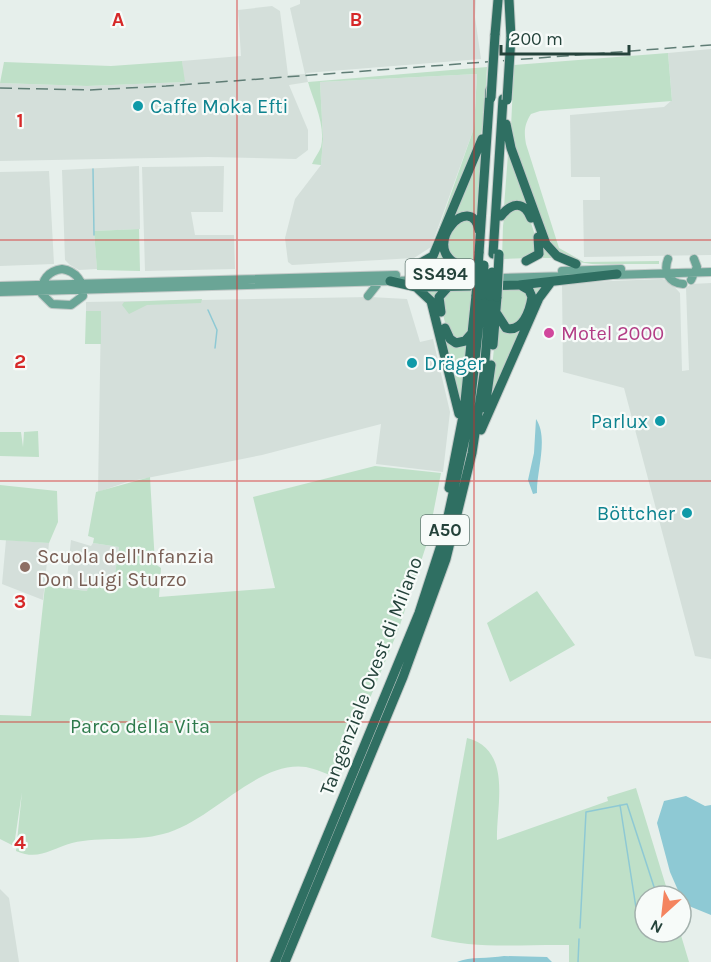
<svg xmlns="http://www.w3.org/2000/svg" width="711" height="962" font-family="Karla,sans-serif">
	<rect width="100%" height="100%" fill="#e6efeb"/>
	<path fill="#d4dfda" d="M 300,0 L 476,0 L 475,17 L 481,59 L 306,73 L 308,82 L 289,85 L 308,130 L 308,150 L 296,159 L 208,157 L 0,161 L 0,83 L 87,86 L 184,82 L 182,61 L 241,56 L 238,10 L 272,6 L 280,11 L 288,75 L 305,74 L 290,8 L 300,4 Z
		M 711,49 L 711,255 L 584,257 L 583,200 L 600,200 L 600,177 L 571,177 L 570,115 L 664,107 L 672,100 L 668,53 Z
		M 477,74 L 474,128 L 431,247 L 414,258 L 292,265 L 288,262 L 285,238 L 295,199 L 321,165 L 323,139 L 320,82 Z
		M 139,166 L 140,229 L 94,231 L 97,269 L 79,270 L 70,265 L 65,260 L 62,170 Z
		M 224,166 L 223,212 L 191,212 L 195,235 L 234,235 L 235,269 L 145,271 L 142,167 Z
		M 49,171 L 54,264 L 0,266 L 0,172 Z
		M 662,279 L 669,281 L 680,293 L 682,371 L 689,370 L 686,288 L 691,284 L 711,283 L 711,659 L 695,656 L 624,388 L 563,372 L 562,283 Z
		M 370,297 L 407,299 L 420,342 L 433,339 L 450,412 L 443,472 L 376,464 L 381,424 L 262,455 L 127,482 L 98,492 L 101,311 L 86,311 L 86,302 Z
		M 6,540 L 49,543 L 43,600 L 2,584 Z
		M 71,540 L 91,546 L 93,543 L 119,547 L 113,588 L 88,585 L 87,591 L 66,588 Z
		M 0,889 L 9,898 L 19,962 L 0,962 Z"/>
	<path fill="#bfe0c8" d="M 668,53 L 672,101 L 540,111 L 531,114 C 524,125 524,132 526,144 L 559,248 L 584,262 L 659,261 L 659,264 L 592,264 L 571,261 L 551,248 L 519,163 L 511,127 L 514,65 Z
		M 182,61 L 185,82 L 87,86 L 0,83 L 4,62 L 111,66 Z
		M 487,67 L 484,120 L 479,143 L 432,248 L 474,128 L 477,74 L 320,82 L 323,139 L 321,165 L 312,164 C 314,158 319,153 321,147 C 326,125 313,100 308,82 Z
		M 481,153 L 478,220 L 475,218 L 449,226 L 447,261 L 432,261 Z
		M 508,154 L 513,162 L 554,258 L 540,258 L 542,245 L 529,210 L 504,207 Z
		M 519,209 L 530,220 L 539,247 L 529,258 L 502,259 L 503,226 L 504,218 L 511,210 Z
		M 460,220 L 471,221 L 477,233 L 475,259 L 457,260 L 446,250 L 452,227 Z
		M 139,229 L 140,271 L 97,270 L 94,231 Z
		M 530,286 L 543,287 L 493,398 L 489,396 L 496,329 L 515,333 L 523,326 Z
		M 473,287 L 471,329 L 463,341 L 448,335 L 440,302 L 443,291 Z
		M 500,288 L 524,288 L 530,301 L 515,328 L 500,320 Z
		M 440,289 C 433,312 441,331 457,347 L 468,344 L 461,406 L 429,291 Z
		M 202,299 L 201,303 L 147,305 L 129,314 L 122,305 L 124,302 Z
		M 86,311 L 101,311 L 101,344 L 85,344 Z
		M 38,431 L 39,457 L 0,456 L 0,432 L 21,432 L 23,447 L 24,432 Z
		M 375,466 L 441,473 L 428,540 L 399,628 L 337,778 C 327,774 316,769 306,767 C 257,760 210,823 163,834 C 134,842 101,836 72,843 C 50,849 39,861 16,851 L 22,792 L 14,846 L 0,839 L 0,715 L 31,716 L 45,586 L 87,591 L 88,585 L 113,587 L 119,547 L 93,543 L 94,538 L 88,536 L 96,492 L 150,477 L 155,564 L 161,568 L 159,597 L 275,588 L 253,497 Z
		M 0,485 L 57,491 L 58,522 L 49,543 L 0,540 Z
		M 537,591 L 575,645 L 510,682 L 487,623 Z
		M 467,738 C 513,750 496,806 497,840 L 608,801 L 607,797 L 636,788 L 669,896 L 645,896 L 645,932 L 680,932 L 689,962 L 569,962 L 569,945 C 524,944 475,950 431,937 Z"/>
	<path fill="#8ec9d4" d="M 536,419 C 549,438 536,473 537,493 L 533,494 L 528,480 L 534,453 Z
		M 686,796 L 705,806 L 711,805 L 711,915 L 684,904 L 670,872 L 657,823 L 664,801 Z
		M 504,956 L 547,957 L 552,962 L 457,962 C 470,956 489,959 504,956 Z"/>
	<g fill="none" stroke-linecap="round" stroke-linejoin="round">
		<path stroke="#8ec9d4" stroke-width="1.5" d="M 93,169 L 94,235
			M 208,310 L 217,330 L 215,348
			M 620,805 L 639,927 L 646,935 L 656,937 L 662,932
			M 580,928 L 586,812 L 627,804 L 657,896
			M 578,962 L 579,939"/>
		<defs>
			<path id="primary" d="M 668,259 C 663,272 669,283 683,284
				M 62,269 C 76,271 84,282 83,296 L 71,305 L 52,304 L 42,294 C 41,280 48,271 62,269 Z
				M 562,271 L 621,269
				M 612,275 L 711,272
				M 691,280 L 697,267 L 694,259
				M 0,286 L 396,275
				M 0,292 L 569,276
				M 368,296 L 379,282"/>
			<path id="motorway" d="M 509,0 L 511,37
				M 495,35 L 498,0
				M 506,124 L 511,148 L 546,244 L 557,256 L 576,264
				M 501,216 C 512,202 524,201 531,218
				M 479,253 L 490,90
				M 493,254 L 503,99
				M 526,261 L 539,254 L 538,237
				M 455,263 C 422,244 471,191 479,230
				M 417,265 L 433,256 L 482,139
				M 390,281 L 416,287 L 431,301 L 459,414
				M 418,287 L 519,285 L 617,274
				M 441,312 L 439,297 L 448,287
				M 497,314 L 506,328 C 522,333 530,311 532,297 L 529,290 L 522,286
				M 445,328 L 450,339 L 456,343 L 465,341 L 472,333
				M 493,345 L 497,297
				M 485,408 L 491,365
				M 481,430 L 539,298 L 551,282
				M 449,488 L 464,411 L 476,295
				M 275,962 L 419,613 L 443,539 L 468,425 L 482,295
				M 285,962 L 403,677 L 446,559 L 472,453 L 484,374 L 490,296"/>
		</defs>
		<use href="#primary" stroke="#c2cac8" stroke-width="10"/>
		<use href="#motorway" stroke="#c2cac8" stroke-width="11"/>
		<use href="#primary" stroke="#6aa596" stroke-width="8"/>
		<use href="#motorway" stroke="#2f6f62" stroke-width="9"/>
		<path stroke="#5f7d75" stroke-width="1.5" stroke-dasharray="12 6" stroke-linecap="butt" d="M 0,88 L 90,90 L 166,86 L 711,45"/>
		<defs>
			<path id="motorway-bridge" d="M 491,98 L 495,35
				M 507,100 L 511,37
				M 476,295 L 479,253
				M 482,295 L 484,265
				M 490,296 L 492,272
				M 497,297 L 499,254"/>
		</defs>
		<use href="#motorway-bridge" stroke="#c2cac8" stroke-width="11" stroke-linecap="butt"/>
		<use href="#motorway-bridge" stroke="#2f6f62" stroke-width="9"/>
	</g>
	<path fill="none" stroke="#d62828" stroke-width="1.5" stroke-opacity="0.55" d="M 237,0 L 237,962M 474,0 L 474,962M 0,240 L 711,240M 0,481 L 711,481M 0,722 L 711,722"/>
	<g fill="#0f9aa8" stroke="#f7fbf9" stroke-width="2">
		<circle cx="138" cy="106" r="6"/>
		<circle cx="412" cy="363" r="6"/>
		<circle cx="660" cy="421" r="6"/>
		<circle cx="687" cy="513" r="6"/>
	</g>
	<circle fill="#d1479c" stroke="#f7fbf9" stroke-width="2" cx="549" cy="333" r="6"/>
	<circle fill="#8d6e63" stroke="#f7fbf9" stroke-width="2" cx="25" cy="567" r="6"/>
	<g text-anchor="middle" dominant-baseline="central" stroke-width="4.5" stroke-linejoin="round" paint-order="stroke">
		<g fill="#f7fbf9" stroke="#637a73" stroke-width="1.5">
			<rect x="405.5" y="259" width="69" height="30" rx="4.5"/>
			<rect x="421" y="515" width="48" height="30" rx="4.5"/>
		</g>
		<g font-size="18" font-weight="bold" fill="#24423a">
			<text x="440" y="274">SS494</text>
			<text x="445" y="530">A50</text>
		</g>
		<g font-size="20" fill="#0d838f" stroke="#f7fbf9" text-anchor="start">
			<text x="150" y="106">Caffe Moka Efti</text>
			<text x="424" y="363">Dräger</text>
			<text x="648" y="421" text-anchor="end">Parlux</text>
			<text x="675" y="513" text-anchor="end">Böttcher</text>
		</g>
		<g font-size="20" fill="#b23c85" stroke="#f7fbf9" text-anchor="start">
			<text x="561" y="333">Motel 2000</text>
		</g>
		<g font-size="20" fill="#785e54" stroke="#f7fbf9" text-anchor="start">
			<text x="37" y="556">Scuola dell'Infanzia<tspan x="37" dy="23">Don Luigi Sturzo</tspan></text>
		</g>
		<g font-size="20" fill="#24423a" stroke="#f7fbf9">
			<text transform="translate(371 676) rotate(-69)">Tangenziale Ovest di Milano</text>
		</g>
		<g font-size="20" fill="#2d7a4b" stroke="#f7fbf9">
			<text x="140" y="726">Parco della Vita</text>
		</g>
	</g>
	<g font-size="20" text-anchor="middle" font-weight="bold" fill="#d62828" stroke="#f7fbf9" stroke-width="4.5" stroke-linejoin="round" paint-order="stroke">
		<text x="118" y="26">A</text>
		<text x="356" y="26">B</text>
		<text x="20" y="127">1</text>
		<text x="20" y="368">2</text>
		<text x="20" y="608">3</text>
		<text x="20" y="849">4</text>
	</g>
	<g transform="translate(663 914) rotate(207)"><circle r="28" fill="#f7fbf9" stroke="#a3b1ad" stroke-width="1.5"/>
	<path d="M0-4.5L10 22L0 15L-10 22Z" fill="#f4845f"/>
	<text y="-9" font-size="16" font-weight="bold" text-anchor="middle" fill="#24423a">N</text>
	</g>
	<path d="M501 45v9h128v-9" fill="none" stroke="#24423a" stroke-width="3"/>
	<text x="510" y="45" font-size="18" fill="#24423a" stroke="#f7fbf9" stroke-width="4.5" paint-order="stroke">200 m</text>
</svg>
